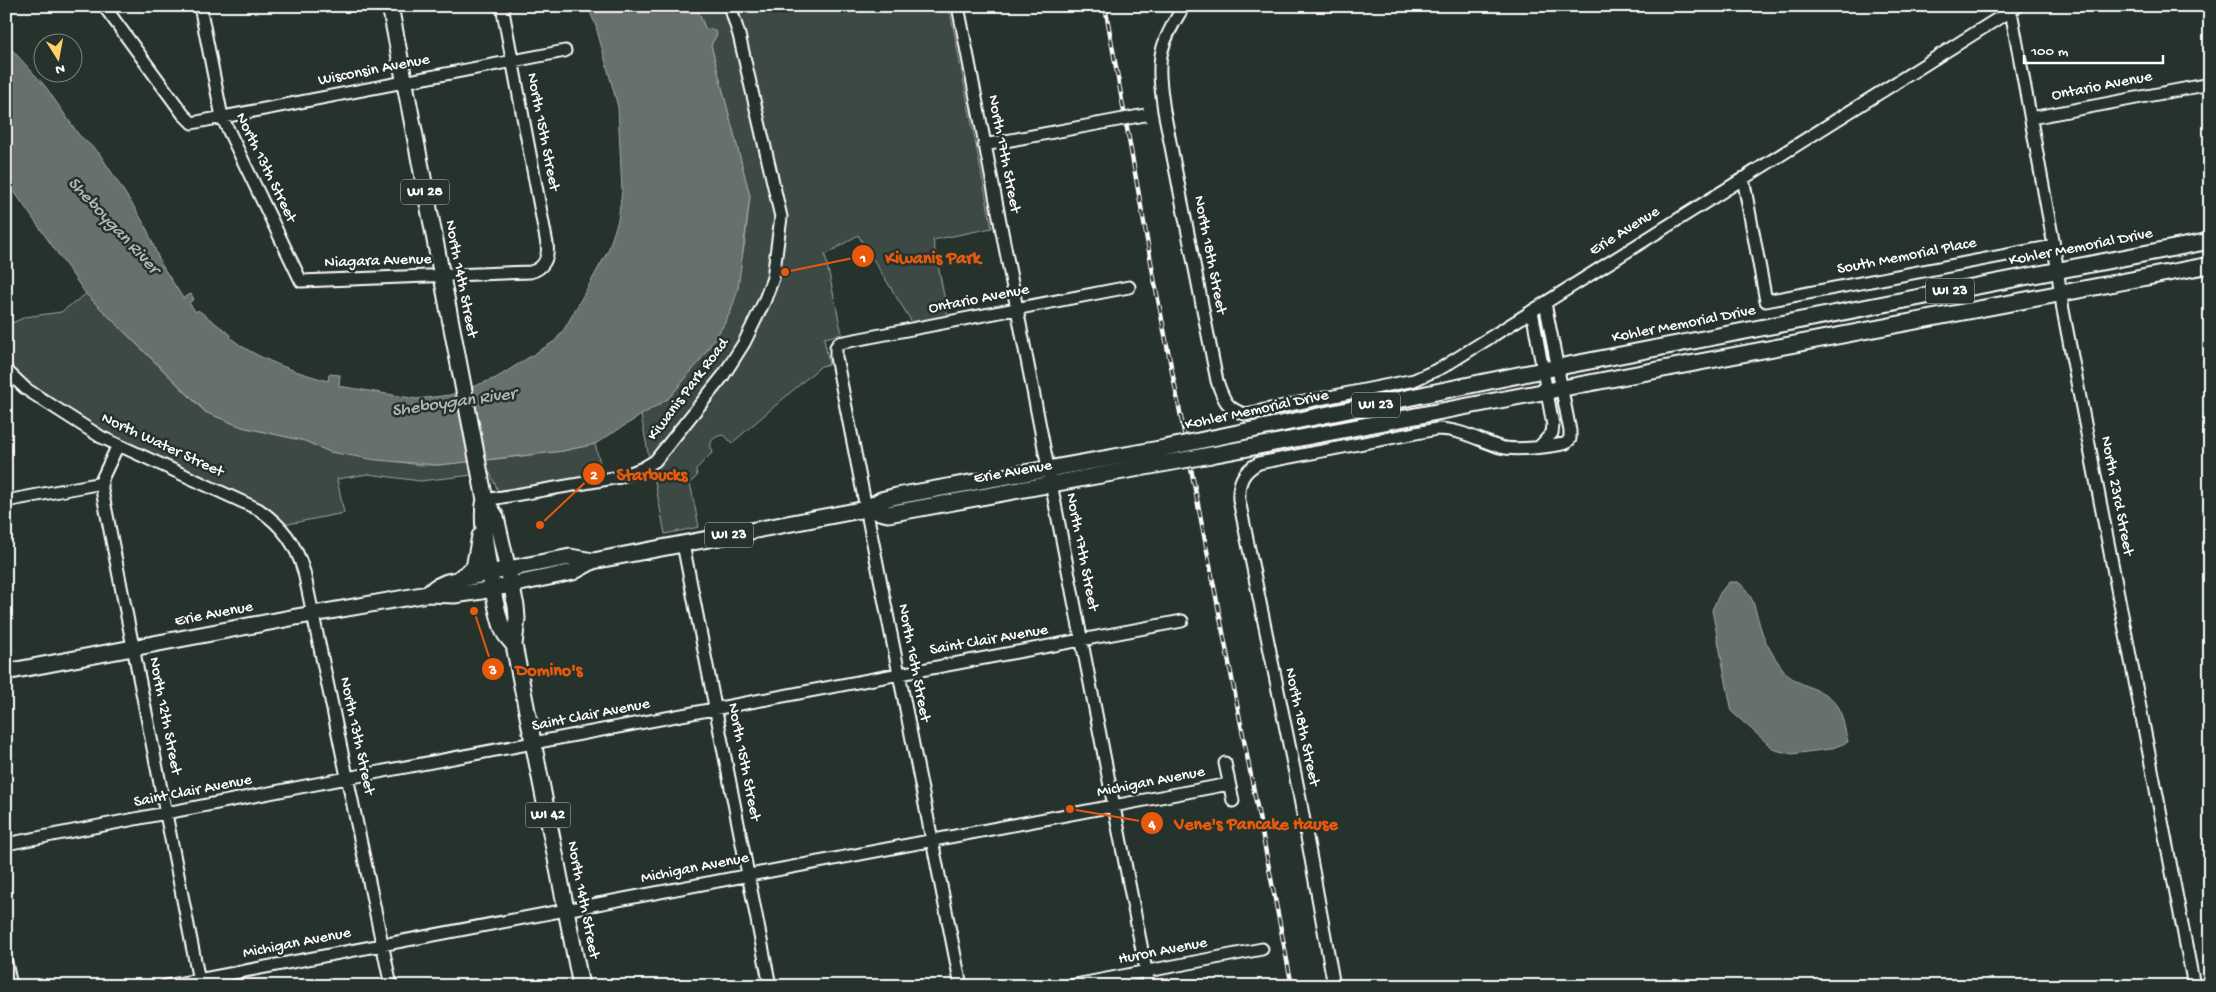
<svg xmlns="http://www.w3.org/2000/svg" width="2216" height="992" font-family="'Gochi Hand',sans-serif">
	<rect width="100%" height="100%" fill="#26332d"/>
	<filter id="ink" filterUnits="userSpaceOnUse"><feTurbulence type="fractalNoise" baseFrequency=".02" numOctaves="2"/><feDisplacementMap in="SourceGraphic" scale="10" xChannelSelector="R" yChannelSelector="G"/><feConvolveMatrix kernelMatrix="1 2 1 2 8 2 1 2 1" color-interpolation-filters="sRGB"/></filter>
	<g filter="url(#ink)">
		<path fill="#3e4944" stroke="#9ea4a2" d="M 696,6 L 949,6 L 992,228 L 933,240 L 948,316 L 912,322 L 858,235 L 825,255 L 842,334 L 824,338 L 829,365 L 821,366 L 732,443 L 724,435 C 714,436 707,442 713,452 L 696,469 L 697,476 L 690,483 L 699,527 L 665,534 L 655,482 L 651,474 L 656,469 L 649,458 L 641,415 L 669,398 L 699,362 L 723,326 L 731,311 L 745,242 L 750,196 L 711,45 L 717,34 L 705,28 Z
			M 86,294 L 205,412 L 242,427 L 305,441 L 330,452 L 420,465 L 439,465 L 506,458 L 563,451 L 595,444 L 603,475 L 499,493 L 490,473 L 420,481 L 368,474 L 337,479 L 344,513 L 288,524 L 105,438 L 13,376 L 6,364 L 6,326 L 25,317 L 61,312 Z"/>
		<path fill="#67706c" stroke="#a4a9a7" d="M 587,6 L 696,6 L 705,28 L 715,31 L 717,34 L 711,45 L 750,196 L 738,289 L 731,311 L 723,326 L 699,362 L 669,398 L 595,444 L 563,451 L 439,465 L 376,460 L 330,452 L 305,441 L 242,427 L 205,412 L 201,407 L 86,294 L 6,180 L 6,43 L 45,86 L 79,135 L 99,153 L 136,210 L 146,227 L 161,264 L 183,298 L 191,294 L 194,299 L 189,303 L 196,312 L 198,310 L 231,335 L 230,337 C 253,358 299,373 328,381 L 329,374 L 340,375 L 339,386 L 417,399 L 450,395 L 496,378 L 555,341 L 565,328 L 608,251 L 618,220 L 622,191 L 618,107 L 595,23 Z
			M 1729,582 L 1738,582 C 1754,594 1755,610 1761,629 C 1765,643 1774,657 1783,669 C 1796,689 1827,686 1839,708 C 1843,718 1845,731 1848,742 L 1830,749 L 1792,754 L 1775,750 L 1732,712 L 1712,610 L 1720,593 Z"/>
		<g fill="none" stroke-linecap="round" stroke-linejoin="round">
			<defs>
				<path id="minor" d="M 104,6 L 183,114 L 192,123 L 565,51
					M 200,6 L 222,117 L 301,281 L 530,272 C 544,269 549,257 547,244 L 502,6
					M 958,6 L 1149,986
					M 1184,6 C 1156,50 1157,61 1164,111 L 1217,381 C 1223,398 1226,409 1245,414 L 1414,380 L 1443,367 L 2018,6
					M 2011,11 L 2054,246 L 2063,310 L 2194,986
					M 2031,118 L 2210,84
					M 984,145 L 1097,124
					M 1743,178 L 1766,301 L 2054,246
					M 1532,311 L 1553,425 L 1552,433 L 1540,446
					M 6,370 L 26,389 L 101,437 L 258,509 C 282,525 296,544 304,572 L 391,986
					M 118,445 L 102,479 L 102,490 L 200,986
					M 485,500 L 620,477 L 643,468 L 655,461 L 723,376 L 744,343 L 764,302 L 773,278 L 781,217 L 739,35 L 730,6
					M 6,501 L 102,483
					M 683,544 L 770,986
					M 1225,763 L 1233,801
					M 6,844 L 347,778 L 1182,621
					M 6,962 L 11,986
					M 166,986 L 1229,784
					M 961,986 L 836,357 L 836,347 L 839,343 L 1129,287
					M 1070,986 L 1262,949
					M 1334,986 L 1299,793 L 1239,500 C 1238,482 1243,471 1259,463 L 1437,429 C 1460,429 1478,440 1500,447 C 1514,451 1552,447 1566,443 L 1570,439 L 1570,431 L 1545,303"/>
				<path id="major" d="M 390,6 L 485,500 C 478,521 495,607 503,630 C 505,636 510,640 514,645
					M 1208,439 L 1543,370 L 2210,241
					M 1211,455 L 2210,265
					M 485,500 L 496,517 L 516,606 L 517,618 L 514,645 L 581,986
					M 866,509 L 888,514 L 1167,463
					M 461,577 L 474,568 L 480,536
					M 428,594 L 436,587 L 447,582 L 508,569 L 570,557 L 593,561
					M 6,672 L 296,617 L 428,594 L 454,595 L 482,591 L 573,572 L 593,561 L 866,509 L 881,500 L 897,496 L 1165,448"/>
			</defs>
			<use href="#minor" stroke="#fff" stroke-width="15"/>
			<use href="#major" stroke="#fff" stroke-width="19"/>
			<use href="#minor" stroke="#26332d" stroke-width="11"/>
			<use href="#major" stroke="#26332d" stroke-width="15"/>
			<defs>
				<path id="rail" d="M 1105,6 L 1155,284 L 1292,986"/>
			</defs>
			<use href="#rail" stroke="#fff" stroke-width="4.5"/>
			<use href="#rail" stroke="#26332d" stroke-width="2.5" stroke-dasharray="8" stroke-linecap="butt"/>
			<defs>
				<path id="minor-bridge" d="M 1097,124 L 1145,115"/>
				<path id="major-bridge" d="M 1165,448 L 1208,439
					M 1167,463 L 1211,455"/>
			</defs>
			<use href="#minor-bridge" stroke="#fff" stroke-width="15" stroke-linecap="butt"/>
			<use href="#major-bridge" stroke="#fff" stroke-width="19" stroke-linecap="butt"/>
			<use href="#minor-bridge" stroke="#26332d" stroke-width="11"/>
			<use href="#major-bridge" stroke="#26332d" stroke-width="15"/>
		</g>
	</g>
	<g text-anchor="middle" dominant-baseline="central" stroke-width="5" stroke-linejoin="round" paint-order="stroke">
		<g fill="#26332d" stroke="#bec2c0" stroke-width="1">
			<rect x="401" y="179.5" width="48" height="25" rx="4"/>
			<rect x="1926" y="278.5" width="48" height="25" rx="4"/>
			<rect x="1352" y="392.5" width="48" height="25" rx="4"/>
			<rect x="705" y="522.5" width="48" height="25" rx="4"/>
			<rect x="525.5" y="802.5" width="45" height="25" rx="4"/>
		</g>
		<g font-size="15" font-weight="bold" fill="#fff">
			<text x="425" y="192">WI 28</text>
			<text x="1950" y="291">WI 23</text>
			<text x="1376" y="405">WI 23</text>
			<text x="729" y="535">WI 23</text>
			<text x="548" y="815">WI 42</text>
		</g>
		<g font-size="16" fill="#fff" stroke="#26332d">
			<text transform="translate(374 71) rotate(-11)">Wisconsin Avenue</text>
			<text transform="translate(2102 87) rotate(-11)">Ontario Avenue</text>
			<text transform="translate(542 132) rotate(79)">North 15th Street</text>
			<text transform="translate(1003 154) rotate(79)">North 17th Street</text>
			<text transform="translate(265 168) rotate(64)">North 13th Street</text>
			<text transform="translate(1625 232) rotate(-32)">Erie Avenue</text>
			<text transform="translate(2081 248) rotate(-11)">Kohler Memorial Drive</text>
			<text transform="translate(1209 255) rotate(79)">North 18th Street</text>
			<text transform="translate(1907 257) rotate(-11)">South Memorial Place</text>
			<text transform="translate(378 262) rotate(-2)">Niagara Avenue</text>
			<text transform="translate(460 279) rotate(79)">North 14th Street</text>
			<text transform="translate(979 300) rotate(-11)">Ontario Avenue</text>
			<text transform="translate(1684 325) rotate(-11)">Kohler Memorial Drive</text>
			<text transform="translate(689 390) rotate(-53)">Kiwanis Park Road</text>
			<text transform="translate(1257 411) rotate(-12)">Kohler Memorial Drive</text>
			<text transform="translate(162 446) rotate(25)">North Water Street</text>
			<text transform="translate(1013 473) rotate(-10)">Erie Avenue</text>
			<text transform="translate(2116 496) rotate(79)">North 23rd Street</text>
			<text transform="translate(1081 552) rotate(79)">North 17th Street</text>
			<text transform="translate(214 615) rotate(-11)">Erie Avenue</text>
			<text transform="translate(989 641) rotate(-10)">Saint Clair Avenue</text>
			<text transform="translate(913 663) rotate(79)">North 16th Street</text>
			<text transform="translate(164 716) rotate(79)">North 12th Street</text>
			<text transform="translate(591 716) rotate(-11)">Saint Clair Avenue</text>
			<text transform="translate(1301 727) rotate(78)">North 18th Street</text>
			<text transform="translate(356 736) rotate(78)">North 13th Street</text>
			<text transform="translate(743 762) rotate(79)">North 15th Street</text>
			<text transform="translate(1151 783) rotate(-11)">Michigan Avenue</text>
			<text transform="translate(193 792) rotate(-11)">Saint Clair Avenue</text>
			<text transform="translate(695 869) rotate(-11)">Michigan Avenue</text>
			<text transform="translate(582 900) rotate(79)">North 14th Street</text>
			<text transform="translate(297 944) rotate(-11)">Michigan Avenue</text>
			<text transform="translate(1163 952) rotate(-11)">Huron Avenue</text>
		</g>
		<g font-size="18" font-style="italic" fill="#b3b8b6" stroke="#26332d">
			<text transform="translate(113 226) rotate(47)">Sheboygan River</text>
			<text transform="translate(454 403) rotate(-8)">Sheboygan River</text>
		</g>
	</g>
	<path fill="none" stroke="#e8590c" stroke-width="2" d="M785 272L863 256M540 525L594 474M474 611L493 669M1070 809L1152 823"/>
	<g fill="#e8590c" stroke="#26332d" stroke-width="2">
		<circle cx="785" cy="272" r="5"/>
		<circle cx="540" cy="525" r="5"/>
		<circle cx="474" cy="611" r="5"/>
		<circle cx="1070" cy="809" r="5"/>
		<circle cx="863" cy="256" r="12"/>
		<circle cx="594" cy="474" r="12"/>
		<circle cx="493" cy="669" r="12"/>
		<circle cx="1152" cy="823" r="12"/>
	</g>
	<g font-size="15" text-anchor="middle" font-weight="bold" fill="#fff">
		<text x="863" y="262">1</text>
		<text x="594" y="479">2</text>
		<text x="493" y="674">3</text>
		<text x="1152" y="828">4</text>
	</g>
	<g font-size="18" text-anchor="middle" font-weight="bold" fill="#e8590c" stroke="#26332d" stroke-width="5" stroke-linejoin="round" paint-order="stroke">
		<text x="933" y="263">Kiwanis Park</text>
		<text x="652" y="480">Starbucks</text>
		<text x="549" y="675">Domino's</text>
		<text x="1256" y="829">Vene's Pancake Hause</text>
	</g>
	<rect width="2216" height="992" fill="none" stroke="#26332d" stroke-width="25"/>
	<rect x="12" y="12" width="2191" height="967" fill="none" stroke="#fff" stroke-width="2" filter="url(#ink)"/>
	<g transform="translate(58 58) rotate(169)"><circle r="24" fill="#26332d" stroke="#7d8581"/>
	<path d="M0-4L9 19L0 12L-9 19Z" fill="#ffd166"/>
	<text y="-8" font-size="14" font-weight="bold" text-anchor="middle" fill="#ffffff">N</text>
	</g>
	<path d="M2024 55v8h139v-8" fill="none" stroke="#ffffff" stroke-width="2.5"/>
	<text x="2031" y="55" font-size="15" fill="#ffffff" stroke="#26332d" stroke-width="4" paint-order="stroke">100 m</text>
</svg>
